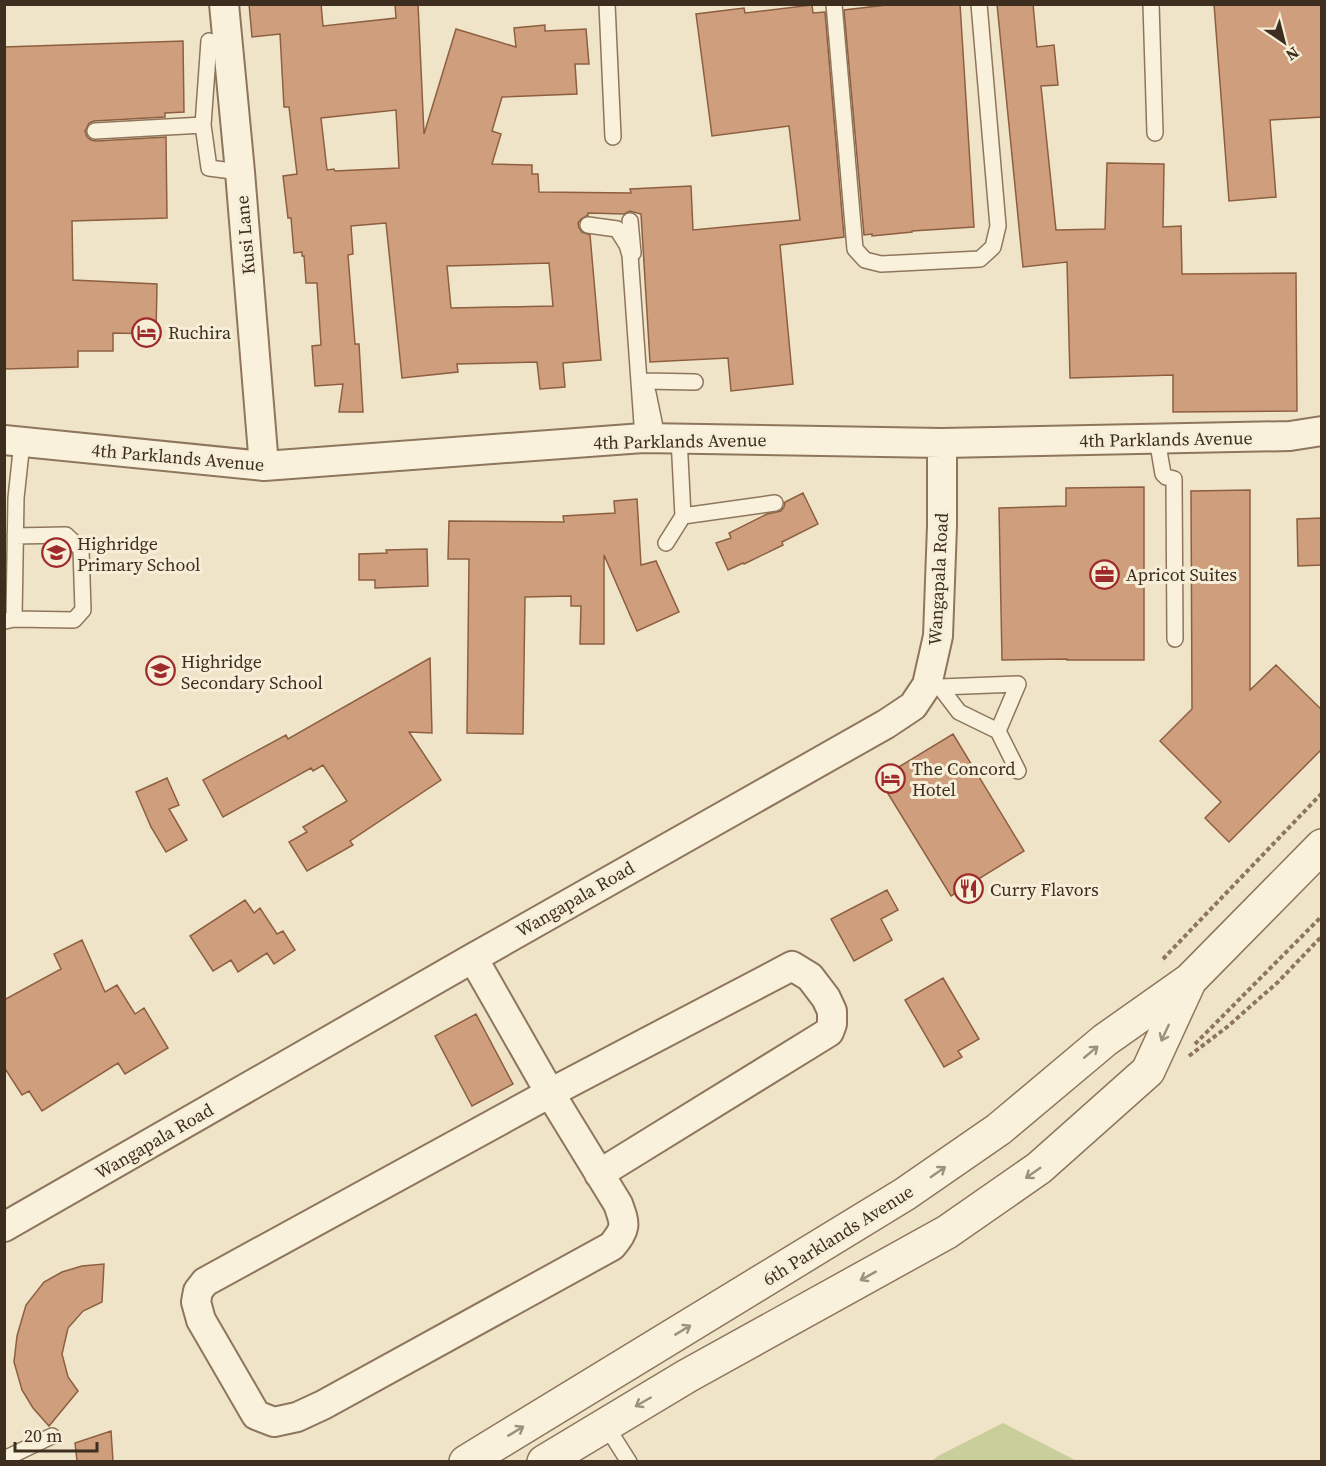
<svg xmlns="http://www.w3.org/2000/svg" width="1326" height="1466" font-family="'Source Serif 4',serif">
	<rect width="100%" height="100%" fill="#f0e4c8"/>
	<path fill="#c9cf9b" d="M 1003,1423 L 1077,1461 L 932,1461 L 938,1456 Z"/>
	<path fill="#cf9f7d" stroke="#8d5f41" stroke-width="1.5" fill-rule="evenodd" d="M 249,4 L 321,4 L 323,26 L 396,18 L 395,4 L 418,4 L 424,134 L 456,29 L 516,47 L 514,28 L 545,25 L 545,31 L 586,29 L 589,64 L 575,64 L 577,94 L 502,97 L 492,131 L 501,134 L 492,164 L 532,165 L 532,174 L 538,174 L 539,192 L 631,193 L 630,189 L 691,186 L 693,230 L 800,220 L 789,126 L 712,136 L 696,14 L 744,8 L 745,13 L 812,5 L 813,13 L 825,12 L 844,237 L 780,245 L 793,384 L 731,391 L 728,358 L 650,362 L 641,214 L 630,211 L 624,214 L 588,213 L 588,215 L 581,219 L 578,223 L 579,228 L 582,232 L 590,235 L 601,360 L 563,363 L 565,387 L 540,389 L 537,362 L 457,364 L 458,372 L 402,378 L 386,223 L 351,226 L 353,254 L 348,255 L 355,344 L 359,344 L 363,412 L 339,412 L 343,384 L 315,386 L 312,346 L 321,345 L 317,283 L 306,283 L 304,256 L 302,256 L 302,252 L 294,253 L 291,218 L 288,218 L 283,176 L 297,174 L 289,107 L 284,107 L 280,34 L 252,37 ZM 396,110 L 399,168 L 335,171 L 334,169 L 327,170 L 321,118 ZM 549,263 L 553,306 L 451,308 L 447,266 Z
		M 895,4 L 960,4 L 974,227 L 912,231 L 912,232 L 872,236 L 872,234 L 864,235 L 844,10 Z
		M 997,4 L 1033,4 L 1037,47 L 1054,45 L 1058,85 L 1041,86 L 1056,230 L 1105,229 L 1107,163 L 1164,164 L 1163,227 L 1181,226 L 1182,274 L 1296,273 L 1297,411 L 1173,412 L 1173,375 L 1070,378 L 1067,262 L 1023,267 Z
		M 1214,4 L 1322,4 L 1322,117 L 1270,120 L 1276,197 L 1229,201 Z
		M 183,41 L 184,112 L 165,113 L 165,117 L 94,121 L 89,123 L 85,131 L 87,137 L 91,140 L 96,141 L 166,137 L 167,218 L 72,221 L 73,280 L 157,284 L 156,334 L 113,333 L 113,351 L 78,351 L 78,367 L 4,369 L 4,47 Z
		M 1144,487 L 1144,660 L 1067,660 L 1067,659 L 1002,660 L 999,508 L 1066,506 L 1066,488 Z
		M 1250,490 L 1250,690 L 1276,665 L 1322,710 L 1322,749 L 1229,842 L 1205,818 L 1221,802 L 1160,741 L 1192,709 L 1191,491 Z
		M 803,493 L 818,524 L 782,542 L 783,545 L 744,564 L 743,563 L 728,570 L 716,543 L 731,538 L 729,533 L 767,514 L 781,511 L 784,507 L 785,502 Z
		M 637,499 L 641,565 L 656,561 L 679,612 L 637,631 L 604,555 L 604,644 L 580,644 L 581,606 L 571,606 L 571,596 L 525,597 L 523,734 L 467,733 L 469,559 L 448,559 L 449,521 L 564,522 L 563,516 L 615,513 L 614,501 Z
		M 1322,518 L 1322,565 L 1298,566 L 1297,519 Z
		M 427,549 L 428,586 L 375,588 L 375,580 L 359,580 L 359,554 L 387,553 L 386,550 Z
		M 430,658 L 432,733 L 409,732 L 441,780 L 350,841 L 353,845 L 307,871 L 289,842 L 307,832 L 303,827 L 347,801 L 323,765 L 313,771 L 311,768 L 223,817 L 203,780 L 286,735 L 288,739 Z
		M 953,734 L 1024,851 L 951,896 L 879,779 Z
		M 167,778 L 179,805 L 169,809 L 187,840 L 166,852 L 151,827 L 136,792 Z
		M 887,890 L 898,910 L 881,919 L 892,940 L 854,961 L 831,919 Z
		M 245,900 L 254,913 L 260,908 L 277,934 L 283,931 L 295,950 L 274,964 L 267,953 L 238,972 L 231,960 L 213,971 L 190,936 Z
		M 82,940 L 105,992 L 117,985 L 135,1014 L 144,1008 L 168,1048 L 125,1074 L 118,1063 L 42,1111 L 29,1091 L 22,1095 L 4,1067 L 4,1000 L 61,969 L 54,954 Z
		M 943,978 L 979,1039 L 958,1051 L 962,1057 L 944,1067 L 905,1000 Z
		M 476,1014 L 513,1084 L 472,1106 L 435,1036 Z
		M 104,1264 L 102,1302 L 83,1311 L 68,1328 L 62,1354 L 68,1377 L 78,1391 L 49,1426 L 33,1408 L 22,1390 L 14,1362 L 17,1336 L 26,1305 L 44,1282 L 62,1272 L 82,1266 Z
		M 111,1431 L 113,1461 L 77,1461 L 75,1443 Z"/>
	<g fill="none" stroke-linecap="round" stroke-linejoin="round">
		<defs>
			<path id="service" d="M 607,4 L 613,137
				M 834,4 L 855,249 L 865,260 L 881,264 L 980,259 L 993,247 L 998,226 L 979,4
				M 1151,4 L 1155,133
				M 209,41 L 203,125 L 209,168 L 240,172
				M 95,131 L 203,125
				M 630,221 L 633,253
				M 588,225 L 617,229 L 627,245 L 630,255 L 643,438
				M 645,381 L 695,382
				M 648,393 L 657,437
				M 1157,439 L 1163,474 L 1166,477 L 1174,479 L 1175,639
				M 683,516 L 775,503
				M 666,543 L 683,516 L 679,438
				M 14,619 L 74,620 L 83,610 L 81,549 L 66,535 L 15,536
				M 5,621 L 14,619 L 16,498 L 22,442
				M 927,685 L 940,687 L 1018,684 L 998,731
				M 940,687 L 959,712 L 998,731 L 1018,771
				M 605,1424 L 629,1462
				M 4,1459 L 52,1436"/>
			<path id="minor" d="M 224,4 L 240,172 L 264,466
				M 4,440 L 264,466 L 643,438 L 942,443 L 1290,436 L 1322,431
				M 473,958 L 550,1093 L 618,1204 C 626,1226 626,1228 612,1246 L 323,1405 L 297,1417 L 274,1422 L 256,1415 L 201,1320 L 196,1302 L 198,1291 L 205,1282 L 550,1093 L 792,966 L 810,977 L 826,998 L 832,1011 L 832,1024 L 829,1032 L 599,1174
				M 4,1227 L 473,958 L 886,724 L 913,706 L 927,685 L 938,636 L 942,526 L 942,443"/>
			<path id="tertiary" d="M 466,1462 L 905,1194 L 999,1129 L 1105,1040 L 1190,980 L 1322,846
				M 544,1462 L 687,1376 L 947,1232 L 1039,1168 L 1148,1071 L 1189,982"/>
		</defs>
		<use href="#service" stroke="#8d765c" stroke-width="18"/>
		<use href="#minor" stroke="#8d765c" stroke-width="32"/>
		<use href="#tertiary" stroke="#8d765c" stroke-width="36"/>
		<path stroke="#8d765c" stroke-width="4" stroke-dasharray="4.5 3" stroke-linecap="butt" d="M 1163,959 L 1322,793
			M 1195,1044 L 1322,916
			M 1189,1056 L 1227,1027 L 1278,982 L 1322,936"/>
		<use href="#service" stroke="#faf1dc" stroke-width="15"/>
		<use href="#minor" stroke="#faf1dc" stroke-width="28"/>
		<use href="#tertiary" stroke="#faf1dc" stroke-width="33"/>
	</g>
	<defs><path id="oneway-shaft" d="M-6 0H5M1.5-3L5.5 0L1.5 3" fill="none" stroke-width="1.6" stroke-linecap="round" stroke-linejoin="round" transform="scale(1.5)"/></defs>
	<g stroke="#9c907e">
		<use href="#oneway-shaft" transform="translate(1165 1033) rotate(115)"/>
		<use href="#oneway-shaft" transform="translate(1091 1052) rotate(-40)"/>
		<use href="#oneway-shaft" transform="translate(938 1172) rotate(-35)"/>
		<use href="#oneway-shaft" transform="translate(1033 1173) rotate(145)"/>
		<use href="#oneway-shaft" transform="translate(868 1276) rotate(151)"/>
		<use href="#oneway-shaft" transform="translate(683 1330) rotate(-31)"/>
		<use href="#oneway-shaft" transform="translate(643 1402) rotate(150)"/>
		<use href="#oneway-shaft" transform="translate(516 1431) rotate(-31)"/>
	</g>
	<defs>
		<symbol id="hotel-ring" viewBox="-11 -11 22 22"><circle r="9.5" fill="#f7eed8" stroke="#9e2a2b" stroke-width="1.5"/><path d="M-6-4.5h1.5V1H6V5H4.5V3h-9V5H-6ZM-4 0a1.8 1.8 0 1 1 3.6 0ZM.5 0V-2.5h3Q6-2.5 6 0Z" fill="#9e2a2b"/></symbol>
		<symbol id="school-ring" viewBox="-11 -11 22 22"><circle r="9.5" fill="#f7eed8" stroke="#9e2a2b" stroke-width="1.5"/><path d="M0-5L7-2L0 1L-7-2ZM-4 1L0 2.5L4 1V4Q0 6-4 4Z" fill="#9e2a2b"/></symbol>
		<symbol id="office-ring" viewBox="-11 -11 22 22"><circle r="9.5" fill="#f7eed8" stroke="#9e2a2b" stroke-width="1.5"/><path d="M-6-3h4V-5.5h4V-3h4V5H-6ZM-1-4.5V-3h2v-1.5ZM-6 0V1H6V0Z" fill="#9e2a2b"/></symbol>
		<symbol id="restaurant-ring" viewBox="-11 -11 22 22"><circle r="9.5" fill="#f7eed8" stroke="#9e2a2b" stroke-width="1.5"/><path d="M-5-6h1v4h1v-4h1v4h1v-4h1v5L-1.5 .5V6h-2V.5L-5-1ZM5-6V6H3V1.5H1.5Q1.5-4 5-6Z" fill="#9e2a2b"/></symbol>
	</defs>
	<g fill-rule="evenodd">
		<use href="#hotel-ring" x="130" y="316" width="33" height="33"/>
		<use href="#school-ring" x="40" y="536" width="33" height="33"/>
		<use href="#office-ring" x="1088" y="558" width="33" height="33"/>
		<use href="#school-ring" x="144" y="654" width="33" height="33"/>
		<use href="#hotel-ring" x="874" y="762" width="33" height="33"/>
		<use href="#restaurant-ring" x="952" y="872" width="33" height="33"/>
	</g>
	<g text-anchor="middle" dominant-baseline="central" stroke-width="6" stroke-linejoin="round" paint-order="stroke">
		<g font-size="18" fill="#3d2e20" stroke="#f7eed8">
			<text transform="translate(245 235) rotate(-95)">Kusi Lane</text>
			<text transform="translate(1166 439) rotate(-1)">4th Parklands Avenue</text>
			<text transform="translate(680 441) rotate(-1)">4th Parklands Avenue</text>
			<text transform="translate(178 457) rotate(5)">4th Parklands Avenue</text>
			<text transform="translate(938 579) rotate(-87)">Wangapala Road</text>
			<text transform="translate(575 899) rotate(-30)">Wangapala Road</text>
			<text transform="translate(154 1141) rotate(-30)">Wangapala Road</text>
			<text transform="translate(838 1235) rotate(-32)">6th Parklands Avenue</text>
		</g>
		<g font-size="18" fill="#3d2e20" stroke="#f7eed8" text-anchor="start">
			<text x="168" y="332">Ruchira</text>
			<text x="77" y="543">Highridge<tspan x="77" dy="21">Primary School</tspan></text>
			<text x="1126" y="574">Apricot Suites</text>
			<text x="181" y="661">Highridge<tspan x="181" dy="21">Secondary School</tspan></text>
			<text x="912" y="768">The Concord<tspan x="912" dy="21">Hotel</tspan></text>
			<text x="990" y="889">Curry Flavors</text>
		</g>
	</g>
	<rect width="1326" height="1466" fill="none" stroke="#3d2e20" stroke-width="12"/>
	<g transform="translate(1284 42) rotate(145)" stroke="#f7eed8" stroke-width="4.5" paint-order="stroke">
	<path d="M0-4.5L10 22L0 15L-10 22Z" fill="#3d2e20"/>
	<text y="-9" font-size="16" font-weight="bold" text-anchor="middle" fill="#3d2e20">N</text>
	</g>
	<path d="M15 1442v9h82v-9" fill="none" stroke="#3d2e20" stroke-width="3"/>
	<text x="24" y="1442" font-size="18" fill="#3d2e20" stroke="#f7eed8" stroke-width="4.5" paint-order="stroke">20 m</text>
</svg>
